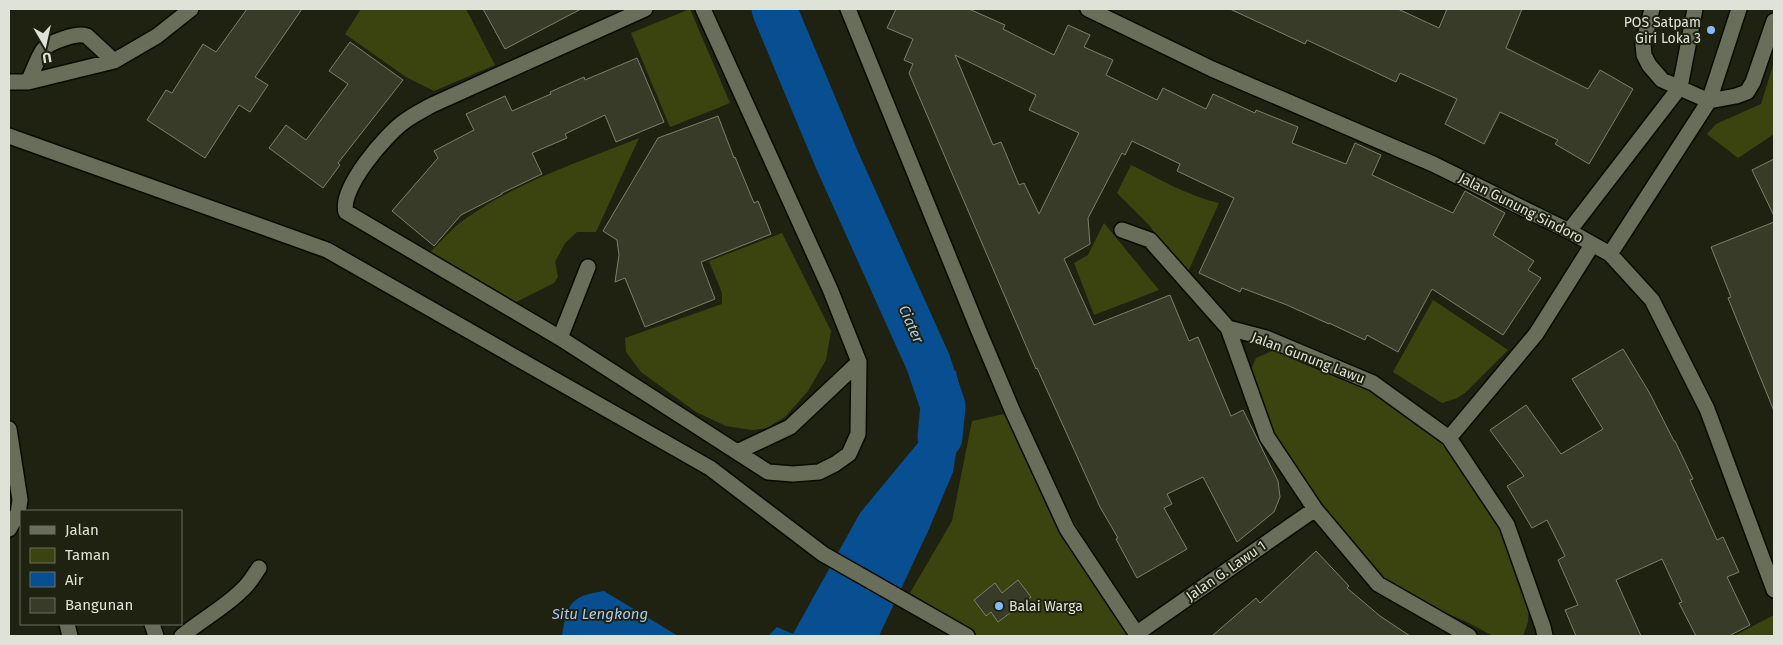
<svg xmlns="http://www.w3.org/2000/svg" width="1783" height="645" font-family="'Fira Sans',sans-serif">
	<rect width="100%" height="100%" fill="#1f2211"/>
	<path fill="#3b440f" d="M 361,9 L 466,9 L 495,65 L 434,91 L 406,77 L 345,34 Z
		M 690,9 L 730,103 L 670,127 L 631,33 Z
		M 1774,62 L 1774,134 L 1738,158 L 1707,134 L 1716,124 L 1761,104 Z
		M 639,138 L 596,232 L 577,232 L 565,243 L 555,262 L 558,277 L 554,283 L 514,303 L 428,254 C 439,244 449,231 461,222 C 514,183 579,162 639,138 Z
		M 1131,165 C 1159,179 1188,196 1219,203 L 1187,274 L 1149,225 L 1117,193 Z
		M 1104,223 L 1159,290 L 1094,315 L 1074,263 L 1088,255 Z
		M 782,233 L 831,331 L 826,360 L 808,391 L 785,417 L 767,428 L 752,430 L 726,426 L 696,412 L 641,372 L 626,352 L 625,338 L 722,304 L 722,293 L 709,261 Z
		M 1433,300 L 1508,350 L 1465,393 L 1457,398 L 1442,403 L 1393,372 Z
		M 1274,350 L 1307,355 L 1373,383 L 1449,438 L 1507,525 L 1530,589 L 1528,622 L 1523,636 L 1493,636 L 1467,622 L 1378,584 L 1264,430 L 1250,372 L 1256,358 Z
		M 1013,412 L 1138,636 L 975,636 L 910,593 L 952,521 L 972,421 Z
		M 1774,615 L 1774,636 L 1734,636 Z"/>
	<path fill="#074f91" d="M 956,371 L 963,409 L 953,472 L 929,529 L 879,636 L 768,636 L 777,627 L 793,634 L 860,513 L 927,432 L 930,403 L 919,381 Z
		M 604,591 L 678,636 L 562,636 C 567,603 571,596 604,591 Z"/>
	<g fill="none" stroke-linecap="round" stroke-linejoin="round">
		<path stroke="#074f91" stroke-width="45" d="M 774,9 L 837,160 L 928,362 L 943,406 L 940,437"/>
	</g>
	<path fill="#373b28" stroke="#7b806b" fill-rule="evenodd" d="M 247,9 L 302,9 L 255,77 L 268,85 L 250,112 L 239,105 L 205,158 L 147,120 L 166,90 L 172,93 L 203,44 L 216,52 Z
		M 483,9 L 581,9 L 505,49 Z
		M 896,9 L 969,9 L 1005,25 L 1003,29 L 1054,55 L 1068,25 L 1090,35 L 1084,47 L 1113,60 L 1106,75 L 1157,100 L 1163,88 L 1206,109 L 1213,94 L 1255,113 L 1256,110 L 1298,127 L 1292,143 L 1346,164 L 1355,143 L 1381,155 L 1372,175 L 1453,213 L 1465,191 L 1505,213 L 1493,235 L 1534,261 L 1528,270 L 1541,278 L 1503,335 L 1432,289 L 1398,352 L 1367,335 L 1365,340 L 1329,323 L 1329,324 L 1287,305 L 1242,288 L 1240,292 L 1199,273 L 1234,198 L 1177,171 L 1180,164 L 1132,141 L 1125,155 L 1122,153 L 1088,218 L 1090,244 L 1064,259 L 1094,325 L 1170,295 L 1189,341 L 1198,337 L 1231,416 L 1243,410 L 1278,481 L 1280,497 L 1274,512 L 1237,542 L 1203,477 L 1167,494 L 1172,504 L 1164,508 L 1187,549 L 1137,578 L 1116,539 L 1118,538 L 1100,507 L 1037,368 L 1036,369 L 909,73 L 913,64 L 904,60 L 913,39 L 887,28 ZM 955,55 L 1036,95 L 1029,110 L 1079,133 L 1039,214 L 1024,183 L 1019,185 L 1001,142 L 993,145 Z
		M 1230,9 L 1398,9 L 1439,28 L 1447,9 L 1522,9 L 1506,48 L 1588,89 L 1600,70 L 1633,89 L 1589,164 L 1555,144 L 1558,140 L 1500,112 L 1484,144 L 1445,124 L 1457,99 L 1400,73 L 1396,82 L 1307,40 L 1305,44 Z
		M 350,42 L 403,80 L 338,163 L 340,165 L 323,188 L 269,148 L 286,125 L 306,140 L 348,84 L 329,71 Z
		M 637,58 L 664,122 L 616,142 L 605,115 L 565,134 L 567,138 L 532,153 L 542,174 L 502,193 L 502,194 L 461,215 L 434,246 L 392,211 L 438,158 L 434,151 L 474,130 L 466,114 L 505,96 L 512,111 L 551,94 L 550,92 L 584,77 L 585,80 Z
		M 718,116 L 734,158 L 735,157 L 754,203 L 758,201 L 771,234 L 701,262 L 715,299 L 645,327 L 625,278 L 615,282 L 619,255 L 617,240 L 603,231 L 658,138 Z
		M 1774,159 L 1774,216 L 1752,170 Z
		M 1774,222 L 1774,411 L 1728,298 L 1731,297 L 1711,247 Z
		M 1623,349 L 1649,392 L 1674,441 L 1675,441 L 1693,479 L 1690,480 L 1717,540 L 1723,537 L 1739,572 L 1727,577 L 1750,625 L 1729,636 L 1696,636 L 1679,603 L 1682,602 L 1662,559 L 1616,580 L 1641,636 L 1576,636 L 1565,610 L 1578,605 L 1558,560 L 1565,556 L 1547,520 L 1532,528 L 1507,486 L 1524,476 L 1490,430 L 1526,405 L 1561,454 L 1603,429 L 1572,379 Z
		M 1316,551 L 1349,586 L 1347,588 L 1380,616 L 1410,636 L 1212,636 L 1256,598 L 1260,603 Z
		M 1018,580 L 1031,597 L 998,622 L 991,612 L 986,616 L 974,600 L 995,583 L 1002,593 Z"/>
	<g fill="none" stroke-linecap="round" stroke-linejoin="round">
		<defs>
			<path id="minor" d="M 645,9 L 432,105 C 423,110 413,115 405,121 C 386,134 339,189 346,212 L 560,338 L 768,472 L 793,474 L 819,472 L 835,464 L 849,454 L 858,434 L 859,362 L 830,289 L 703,9
				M 848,9 L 978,329 L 1013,412 L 1067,529 L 1138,636
				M 1088,9 L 1212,69 L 1433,164 L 1569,231 L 1610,254 L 1652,300 L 1707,409 L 1774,590
				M 1652,9 L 1643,44 L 1644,55 L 1649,65 L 1662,80 L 1709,101 L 1736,96 L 1747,92 L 1753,82 L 1774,21
				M 9,82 L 28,82 L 114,61 L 157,36 L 191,9
				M 28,82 C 33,72 37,59 43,50 C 49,42 78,32 87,36 L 114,61
				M 9,136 L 327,250 L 710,468 L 823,554 L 967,636
				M 1122,230 L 1150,240 L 1228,328 L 1267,437 L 1315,509 L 1378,584 L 1469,636
				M 1569,231 L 1680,87 L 1695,9
				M 1610,254 L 1709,101 L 1739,9
				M 1228,328 L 1266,338 L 1373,383 L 1449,438 L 1507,525 L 1543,627 L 1545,636
				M 560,338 L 588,267
				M 9,429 L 20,500 L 18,513 L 9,529
				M 1449,438 L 1536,334 L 1592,245
				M 737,452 L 790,427 L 859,362
				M 67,624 L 70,636
				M 152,624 L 156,636
				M 1136,634 L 1315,509
				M 182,636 C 201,620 224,608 242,590 C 249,584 254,575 259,568"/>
		</defs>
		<use href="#minor" stroke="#090b00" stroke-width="18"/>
		<use href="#minor" stroke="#696e5a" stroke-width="15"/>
	</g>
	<g fill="#84bcfb" stroke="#1f2211" stroke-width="2">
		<circle cx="1711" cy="30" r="5"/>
		<circle cx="999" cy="606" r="5"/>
	</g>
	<g text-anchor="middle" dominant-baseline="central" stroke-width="4" stroke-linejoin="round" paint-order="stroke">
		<g font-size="14" fill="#dfe2d6" stroke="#1f2211" text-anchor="end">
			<text x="1701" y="22">POS Satpam<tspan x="1701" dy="16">Giri Loka 3</tspan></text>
			<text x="1009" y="606" text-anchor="start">Balai Warga</text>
		</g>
		<g font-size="14" fill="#dfe2d6" stroke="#1f2211">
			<text transform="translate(1521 208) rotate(27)">Jalan Gunung Sindoro</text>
			<text transform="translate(1308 358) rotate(21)">Jalan Gunung Lawu</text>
			<text transform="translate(1226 571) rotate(-35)">Jalan G. Lawu 1</text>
		</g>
		<g font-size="15" font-style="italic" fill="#a9c9ed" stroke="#1f2211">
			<text transform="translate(911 324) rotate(66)">Ciater</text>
			<text x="600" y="614">Situ Lengkong</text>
		</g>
	</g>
	<rect width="1783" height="645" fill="none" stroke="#dfe2d6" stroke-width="20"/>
	<rect x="20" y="510" width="162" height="115" fill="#1f2211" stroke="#6c6f60"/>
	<rect x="30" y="526" width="25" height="8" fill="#696e5a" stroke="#6c6f60"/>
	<text x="65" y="535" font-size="15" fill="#dfe2d6">Jalan</text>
	<rect x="30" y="548" width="25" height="15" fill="#3b440f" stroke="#6c6f60"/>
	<text x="65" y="560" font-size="15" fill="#dfe2d6">Taman</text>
	<rect x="30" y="572" width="25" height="15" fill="#074f91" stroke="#6c6f60"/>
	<text x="65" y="585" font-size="15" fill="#dfe2d6">Air</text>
	<rect x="30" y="598" width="25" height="15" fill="#373b28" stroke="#6c6f60"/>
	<text x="65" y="610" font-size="15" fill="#dfe2d6">Bangunan</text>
	<g transform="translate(45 45) rotate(171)" stroke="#1f2211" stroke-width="4" paint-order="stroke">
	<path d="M0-4L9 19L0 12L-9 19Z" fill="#dfe2d6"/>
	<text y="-8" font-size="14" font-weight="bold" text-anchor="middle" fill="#dfe2d6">U</text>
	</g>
</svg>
